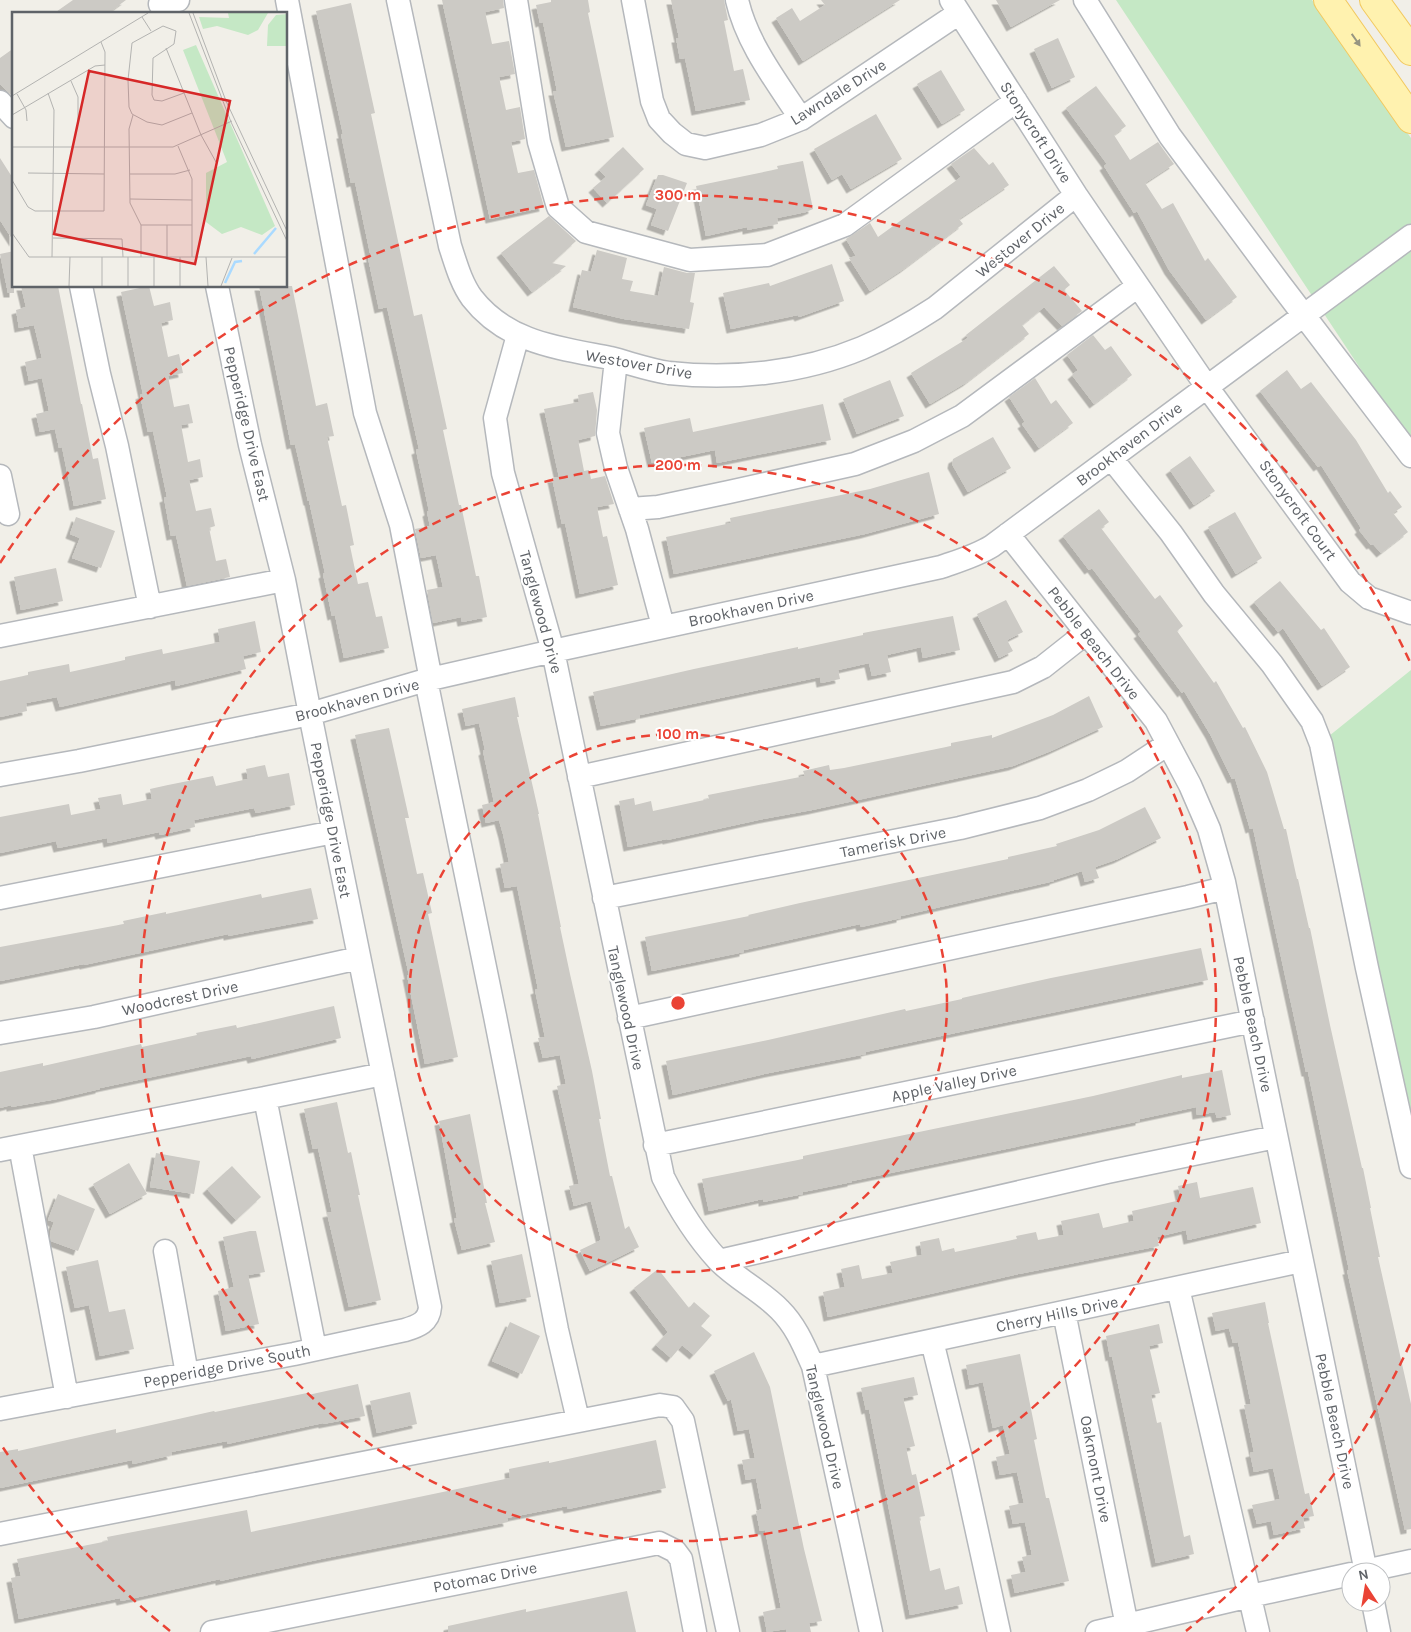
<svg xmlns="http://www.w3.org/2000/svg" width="1411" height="1632" font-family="Karla,sans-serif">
	<defs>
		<filter id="shadow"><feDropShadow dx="-4.5" dy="4.5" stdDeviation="0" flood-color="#0004"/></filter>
	</defs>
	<rect width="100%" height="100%" fill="#f1efe8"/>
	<path fill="#c5e8c5" d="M 1116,0 L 1312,0 L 1411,138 L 1411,445 Z
		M 1411,670 L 1411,1128 L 1329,736 Z"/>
	<path fill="#cccac5" filter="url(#shadow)" d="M 73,0 L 126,0 L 107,14 L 53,14 Z
		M 442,0 L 503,0 L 504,8 L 485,12 L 492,44 L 509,41 L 515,74 L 499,77 L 506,110 L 520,107 L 525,139 L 511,142 L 518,173 L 534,170 L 544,207 L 490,219 Z
		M 551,0 L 588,0 L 590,12 L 588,13 L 614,137 L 566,147 L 553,91 L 557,91 L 543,22 L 540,23 L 536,5 L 551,2 Z
		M 671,0 L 724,0 L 728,20 L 724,21 L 734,71 L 743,69 L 750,100 L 696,111 L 685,58 L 680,59 L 676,38 L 679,38 Z
		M 821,0 L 900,0 L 803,61 L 776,18 L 792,8 L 800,21 L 825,5 Z
		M 996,0 L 1060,0 L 1011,27 Z
		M 351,3 L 375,113 L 371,114 L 414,316 L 422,314 L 447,429 L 443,430 L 459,505 L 461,505 L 476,576 L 479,576 L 487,617 L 462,622 L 461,617 L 433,623 L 427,590 L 443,587 L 436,555 L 421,558 L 415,529 L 430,526 L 427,512 L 429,511 L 416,450 L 419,449 L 387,307 L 379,309 L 368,258 L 371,258 L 355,182 L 351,183 L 341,134 L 343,134 L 316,11 Z
		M 1058,38 L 1075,77 L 1052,88 L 1034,49 Z
		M 14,48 L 14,98 L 0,84 L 0,58 Z
		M 941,70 L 965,110 L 942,124 L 917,84 Z
		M 1096,86 L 1126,126 L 1114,135 L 1130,160 L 1158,142 L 1168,156 L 1174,164 L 1145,183 L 1162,209 L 1173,203 L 1205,261 L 1208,258 L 1237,297 L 1206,320 L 1169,270 L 1137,211 L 1134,213 L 1104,166 L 1107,164 L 1066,108 Z
		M 876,114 L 902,159 L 851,189 L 842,174 L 832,180 L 814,149 Z
		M 623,147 L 644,169 L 607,203 L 593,188 L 606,177 L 599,170 Z
		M 974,148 L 989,165 L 993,162 L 1009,185 L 959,219 L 963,224 L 905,268 L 870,291 L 849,258 L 856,256 L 846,239 L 870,223 L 878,237 L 961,177 L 951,164 Z
		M 0,158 L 14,180 L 14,242 L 0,220 Z
		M 803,161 L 813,209 L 806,212 L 777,218 L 778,224 L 747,230 L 747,227 L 706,236 L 696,186 L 778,169 L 777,166 Z
		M 658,175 L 663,175 L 687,183 L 668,231 L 651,225 L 657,209 L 646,205 Z
		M 549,216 L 576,241 L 552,263 L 566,266 L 532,292 L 501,253 Z
		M 597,250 L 627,258 L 622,279 L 633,281 L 630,291 L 658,296 L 664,267 L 687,273 L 695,273 L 690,302 L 694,303 L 689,329 L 624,319 L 573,307 L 582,270 L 591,272 Z
		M 14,251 L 14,293 L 8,293 L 0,254 Z
		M 832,264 L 844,301 L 799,317 L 798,315 L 731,329 L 723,293 L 769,283 L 770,286 Z
		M 1054,266 L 1070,285 L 1064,290 L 1082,311 L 1062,326 L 1044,307 L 1022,325 L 1029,334 L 967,382 L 930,404 L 911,373 L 968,338 L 966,335 Z
		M 21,286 L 58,286 L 81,404 L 82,404 L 93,459 L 98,458 L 106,499 L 74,506 L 62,447 L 59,448 L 55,429 L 40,432 L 36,414 L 49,411 L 42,378 L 29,381 L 25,362 L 42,358 L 34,325 L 19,328 L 16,310 L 26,307 Z
		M 149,286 L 154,306 L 170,302 L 173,320 L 161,323 L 168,357 L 179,354 L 183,373 L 168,376 L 174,407 L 189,404 L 193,423 L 181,425 L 188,462 L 200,459 L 203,477 L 189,480 L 196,511 L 211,508 L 215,526 L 209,528 L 216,561 L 226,559 L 230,577 L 187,586 L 176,535 L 171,536 L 164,498 L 167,497 L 153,431 L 148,432 L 140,395 L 143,394 L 121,292 Z
		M 259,286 L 292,286 L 316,406 L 327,403 L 334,436 L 327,437 L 342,506 L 346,505 L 354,545 L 350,546 L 358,584 L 368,582 L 376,617 L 382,616 L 389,648 L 344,658 L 335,615 L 332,616 L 323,574 L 325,573 L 309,501 L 308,501 L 295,444 L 291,445 Z
		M 1093,335 L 1105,350 L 1111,346 L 1132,375 L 1094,404 L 1072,375 L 1078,370 L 1067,355 Z
		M 1287,370 L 1301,389 L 1311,382 L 1356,440 L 1388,493 L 1390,491 L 1402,507 L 1393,513 L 1408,532 L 1381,553 L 1373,544 L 1371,545 L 1359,530 L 1361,528 L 1321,465 L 1318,467 L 1260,391 Z
		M 1035,378 L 1051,404 L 1056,400 L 1073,423 L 1039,448 L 1022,424 L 1025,422 L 1009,397 Z
		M 890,380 L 904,416 L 857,434 L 843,399 Z
		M 593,392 L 597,410 L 595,436 L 578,440 L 584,471 L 589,470 L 591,479 L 605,476 L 614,504 L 597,507 L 603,537 L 607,536 L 618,585 L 580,594 L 565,523 L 562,524 L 552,478 L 559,477 L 544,409 L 579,402 L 578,395 Z
		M 823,404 L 831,440 L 717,463 L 715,450 L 652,463 L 644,428 L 690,418 L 693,432 Z
		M 993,437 L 1011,468 L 968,492 L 952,464 L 953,459 Z
		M 1190,456 L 1215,491 L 1194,505 L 1170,470 Z
		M 929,472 L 939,514 L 865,534 L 674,574 L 666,537 L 731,523 L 730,518 L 870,489 Z
		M 1099,509 L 1109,522 L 1101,528 L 1155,599 L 1160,595 L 1183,626 L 1177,631 L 1214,683 L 1216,681 L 1243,728 L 1245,727 L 1267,772 L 1284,829 L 1286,829 L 1297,879 L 1298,879 L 1309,928 L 1310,928 L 1330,1025 L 1362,1168 L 1363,1168 L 1371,1208 L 1370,1208 L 1380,1257 L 1378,1257 L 1411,1404 L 1411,1529 L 1405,1530 L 1347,1270 L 1349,1270 L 1308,1072 L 1306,1072 L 1253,828 L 1250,829 L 1235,778 L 1232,779 L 1210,734 L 1184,691 L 1182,693 L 1138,634 L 1141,632 L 1092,568 L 1089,570 L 1063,536 Z
		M 1235,512 L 1262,558 L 1236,574 L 1208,527 Z
		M 76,517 L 115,531 L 101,568 L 72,558 L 80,538 L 70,534 Z
		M 56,568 L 63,601 L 21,610 L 14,577 Z
		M 1280,581 L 1321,630 L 1324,628 L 1350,667 L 1322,686 L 1283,628 L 1278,632 L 1254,602 Z
		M 1006,600 L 1023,632 L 1007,640 L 1013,651 L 999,658 L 977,614 Z
		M 953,616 L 960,650 L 923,658 L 921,647 L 887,655 L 891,672 L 872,676 L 869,663 L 838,670 L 840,679 L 821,683 L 820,677 L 640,715 L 640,718 L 601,726 L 593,692 L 694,669 L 798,647 L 798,649 L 863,635 L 863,633 Z
		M 255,621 L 261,652 L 243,656 L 246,669 L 176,686 L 175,680 L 60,707 L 57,697 L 26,703 L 27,711 L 0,717 L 0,681 L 28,675 L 28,672 L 69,664 L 70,672 L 125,660 L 125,657 L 162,649 L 163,654 L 220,642 L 218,629 Z
		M 1089,696 L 1103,727 L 1051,751 L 1013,766 L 812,810 L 763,819 L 667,840 L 667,839 L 628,847 L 619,801 L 634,798 L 635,805 L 651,801 L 653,811 L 709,799 L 708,795 L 805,776 L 803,771 L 829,765 L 830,770 L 844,768 L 951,746 L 951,743 L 992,735 L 992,738 L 1053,715 Z
		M 515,697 L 519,717 L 517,717 L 539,814 L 538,814 L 561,927 L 560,927 L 570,974 L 592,1071 L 601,1119 L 599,1119 L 610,1176 L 612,1176 L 625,1229 L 629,1226 L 639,1247 L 590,1271 L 580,1250 L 601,1240 L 591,1201 L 574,1206 L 569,1186 L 579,1184 L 557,1086 L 566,1084 L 560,1055 L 543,1058 L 538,1038 L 545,1037 L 535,990 L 538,989 L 517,886 L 505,888 L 500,864 L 509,862 L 503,834 L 499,820 L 486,823 L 482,805 L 494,802 L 483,751 L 485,750 L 479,723 L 466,726 L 462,709 Z
		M 389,728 L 409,818 L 405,818 L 417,874 L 423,873 L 432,913 L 428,914 L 458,1057 L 425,1064 L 407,975 L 409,975 L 355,735 Z
		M 265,765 L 268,777 L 289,773 L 295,805 L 256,813 L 254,808 L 194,820 L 195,827 L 160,835 L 159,832 L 108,843 L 107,838 L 58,848 L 56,841 L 0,853 L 0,817 L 69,804 L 71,815 L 101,809 L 98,798 L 121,794 L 123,805 L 152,799 L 150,789 L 168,785 L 213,776 L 216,786 L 248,779 L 246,769 Z
		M 1145,807 L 1161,838 L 1118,859 L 1095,867 L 1099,878 L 1085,882 L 1082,871 L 1054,880 L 1054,881 L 901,916 L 901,918 L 861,927 L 860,924 L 744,950 L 744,952 L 652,971 L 645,937 L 749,916 L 748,915 L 800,903 L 1008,859 L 1008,857 L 1057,846 L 1056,844 L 1099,830 Z
		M 311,888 L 318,919 L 228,936 L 228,934 L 84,965 L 84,964 L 0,981 L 0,947 L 124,924 L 123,921 L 166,912 L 166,914 L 261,894 L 262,898 Z
		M 1201,948 L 1208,980 L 865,1052 L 866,1054 L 769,1073 L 673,1095 L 666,1061 L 768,1040 L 905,1009 L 906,1011 L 962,999 L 962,998 L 1051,978 Z
		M 334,1006 L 341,1038 L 252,1059 L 251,1056 L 100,1088 L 100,1089 L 57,1099 L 11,1107 L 11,1105 L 0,1108 L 0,1072 L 43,1063 L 43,1066 L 141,1044 L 142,1047 L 197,1035 L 196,1033 L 236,1025 L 237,1028 Z
		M 1222,1070 L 1231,1115 L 1217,1118 L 1215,1112 L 1197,1115 L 1196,1107 L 1140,1119 L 1140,1121 L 852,1181 L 852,1182 L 803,1192 L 803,1194 L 763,1202 L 763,1199 L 709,1211 L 702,1179 L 803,1159 L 803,1156 L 1093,1096 L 1182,1075 L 1182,1078 Z
		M 337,1102 L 348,1153 L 351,1152 L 360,1195 L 358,1195 L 381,1300 L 349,1307 L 327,1213 L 332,1212 L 318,1148 L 313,1149 L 304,1109 Z
		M 470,1114 L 487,1203 L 485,1203 L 495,1242 L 462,1250 L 454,1219 L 457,1218 L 439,1121 Z
		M 156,1153 L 200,1161 L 194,1194 L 150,1187 Z
		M 129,1163 L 147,1194 L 110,1214 L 93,1184 Z
		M 232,1166 L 261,1197 L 236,1220 L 207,1189 Z
		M 1197,1182 L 1200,1198 L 1253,1187 L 1261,1223 L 1188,1240 L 1186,1230 L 1157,1237 L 1159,1246 L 1014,1275 L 828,1317 L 823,1292 L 845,1287 L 841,1269 L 859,1265 L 862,1279 L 893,1273 L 890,1262 L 922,1255 L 920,1242 L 939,1238 L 942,1251 L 954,1248 L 955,1252 L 1017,1239 L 1016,1236 L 1036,1232 L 1038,1240 L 1064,1235 L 1061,1221 L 1099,1213 L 1103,1228 L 1134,1221 L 1132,1211 L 1181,1200 L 1178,1186 Z
		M 58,1194 L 95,1209 L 78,1251 L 51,1241 L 50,1233 L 54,1222 L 48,1220 Z
		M 250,1231 L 256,1231 L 265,1272 L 248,1275 L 259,1324 L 226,1331 L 218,1291 L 234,1287 L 223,1237 Z
		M 522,1254 L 531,1297 L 500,1303 L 491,1261 Z
		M 98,1260 L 109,1312 L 125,1309 L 134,1349 L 100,1356 L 89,1305 L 75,1308 L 66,1267 Z
		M 658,1269 L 689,1308 L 694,1302 L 710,1316 L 701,1326 L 712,1335 L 694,1355 L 682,1345 L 671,1358 L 656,1345 L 668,1332 L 634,1288 Z
		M 1265,1302 L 1269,1323 L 1268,1323 L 1305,1494 L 1309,1493 L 1314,1516 L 1303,1518 L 1305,1528 L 1274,1535 L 1271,1521 L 1257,1524 L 1252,1505 L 1280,1499 L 1273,1468 L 1254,1472 L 1250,1453 L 1254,1452 L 1244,1405 L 1251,1404 L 1238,1342 L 1233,1343 L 1229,1328 L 1216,1331 L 1212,1313 Z
		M 510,1322 L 540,1336 L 522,1374 L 492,1361 Z
		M 1159,1324 L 1163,1343 L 1149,1346 L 1160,1393 L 1151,1395 L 1157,1423 L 1161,1422 L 1184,1537 L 1190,1535 L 1194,1554 L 1156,1563 L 1112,1356 L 1110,1357 L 1106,1336 Z
		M 754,1352 L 770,1387 L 804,1549 L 822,1621 L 809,1623 L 811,1632 L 786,1632 L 786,1629 L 767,1632 L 763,1612 L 781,1608 L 765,1530 L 760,1531 L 756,1511 L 762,1509 L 756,1478 L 746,1480 L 742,1460 L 755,1458 L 749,1429 L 738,1431 L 731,1399 L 728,1401 L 714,1371 Z
		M 1020,1354 L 1037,1439 L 1034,1440 L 1046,1498 L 1049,1498 L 1069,1581 L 1015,1593 L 1011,1575 L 1026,1572 L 1022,1557 L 1032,1555 L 1025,1522 L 1013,1524 L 1009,1506 L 1024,1503 L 1017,1472 L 1000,1475 L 996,1457 L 1010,1454 L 1003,1425 L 993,1428 L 983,1382 L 970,1385 L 966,1365 Z
		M 914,1377 L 918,1395 L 903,1398 L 915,1446 L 906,1448 L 912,1475 L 916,1474 L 925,1516 L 919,1517 L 930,1571 L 940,1568 L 945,1590 L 959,1586 L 963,1604 L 910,1615 L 869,1409 L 866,1410 L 861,1388 Z
		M 358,1384 L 365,1416 L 323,1424 L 323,1423 L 227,1444 L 227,1441 L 171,1452 L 172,1455 L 133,1464 L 132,1460 L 0,1488 L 0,1452 L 18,1449 L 18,1451 L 116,1429 L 116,1433 L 214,1411 L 215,1412 L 307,1393 L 308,1395 Z
		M 410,1392 L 417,1424 L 377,1433 L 370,1401 Z
		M 656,1440 L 666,1488 L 568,1509 L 567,1506 L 507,1518 L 508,1522 L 321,1559 L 220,1581 L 220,1579 L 121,1601 L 120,1598 L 19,1619 L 11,1578 L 21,1576 L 17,1559 L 108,1541 L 107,1537 L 247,1510 L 251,1532 L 510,1478 L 509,1469 L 549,1461 L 549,1463 Z
		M 627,1591 L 636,1632 L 448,1632 L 448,1626 L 526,1609 L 526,1612 Z"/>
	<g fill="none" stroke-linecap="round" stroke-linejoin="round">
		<defs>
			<path id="minor" d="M 287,0 L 365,413 L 401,525 L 431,680
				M 398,0 L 450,246 C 456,264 461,283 472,298 C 507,343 559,348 610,358 C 630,363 649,370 669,373 C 734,380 802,373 862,348 C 888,337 912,323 935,308 L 1076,195
				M 516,0 L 539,142 L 558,207 L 586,232 L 690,260 L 767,255 L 845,225 L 1016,101
				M 633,0 L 652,101 L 659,119 L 672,133 L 686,144 L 705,148 L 761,135 L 801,119 L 959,13
				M 737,0 C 747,44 777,82 801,119
				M 951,0 L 1076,195 L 1207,387 L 1350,582 L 1369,598 L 1411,613
				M 1085,0 L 1170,136 L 1280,284 L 1411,456
				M 160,4 L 178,0
				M 0,102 L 14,117
				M 81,286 L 99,374 L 117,446 L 150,607
				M 518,335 L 495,418 L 503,473 L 553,651 L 663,1177 C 678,1207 695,1235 718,1260 C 736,1279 762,1291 780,1310 C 796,1326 804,1346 813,1366 L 871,1632
				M 616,360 L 608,433 L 616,468 L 637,529 L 663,626
				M 1111,458 L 1171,533 L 1214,594 L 1272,664 L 1312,721 L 1321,744 L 1367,968 L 1411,1167
				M 0,476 L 8,514
				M 630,509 L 658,507 L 729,492 L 855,464 L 914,441 L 962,416 L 1138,286
				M 1008,534 L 1156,721 L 1190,785 L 1209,829 L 1224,882 L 1366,1572
				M 0,636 L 284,580
				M 426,680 L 495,1016 L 557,1330 L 578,1420
				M 0,775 L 79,761 L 310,714 L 426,680 L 553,651 L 941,567 C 958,561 976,556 992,546 L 1411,236
				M 579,777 L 1013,682 L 1043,667 L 1086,633
				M 0,898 L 334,832
				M 604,898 L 960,828 L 1040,808 L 1088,790 L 1127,771 L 1168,744
				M 629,1018 L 1188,897 L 1225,888
				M 0,1033 L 94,1017 L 359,958
				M 655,1145 L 1253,1021
				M 20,1146 L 67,1397
				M 0,1150 L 265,1098
				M 165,1251 L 187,1374
				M 719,1261 L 1107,1172 L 1276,1137
				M 1178,1288 L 1258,1632
				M 1064,1312 L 1127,1626
				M 932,1341 L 962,1463 L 999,1632
				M 315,1349 L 265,1098 L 383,1074
				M 813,1366 L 1301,1261
				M 0,1409 L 294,1354 L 405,1330 C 418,1326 429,1322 430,1307 L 310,714 L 284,580 L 250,445 L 217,286
				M 0,1534 L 660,1405 L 673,1407 L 683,1421 L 728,1632
				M 1360,1572 L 1411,1561
				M 1373,1602 L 1379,1632
				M 212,1632 L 659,1543 L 675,1551 L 681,1559 L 695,1632
				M 1097,1632 L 1250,1596 L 1351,1574"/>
			<path id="major" d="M 1328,0 L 1411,119
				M 1374,0 L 1411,51"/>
		</defs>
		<use href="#minor" stroke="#b5b8bc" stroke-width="25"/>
		<use href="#major" stroke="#f2c960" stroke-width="30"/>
		<use href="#minor" stroke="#fff" stroke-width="22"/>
		<use href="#major" stroke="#fff2af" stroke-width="28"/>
	</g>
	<defs><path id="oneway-solid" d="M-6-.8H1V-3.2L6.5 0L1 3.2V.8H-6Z" transform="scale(1.25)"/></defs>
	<use fill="#979581" href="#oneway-solid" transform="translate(1356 40) rotate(55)"/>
	<g fill="none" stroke="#ea4335" stroke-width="2.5" stroke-dasharray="9 6">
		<circle cx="678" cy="1003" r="269"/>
		<circle cx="678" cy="1003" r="538"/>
		<path d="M1410 1344A808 808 0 0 1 1186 1631M170 1631A808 808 0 0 1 0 1443M0 563A808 808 0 0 1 1410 662"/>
	</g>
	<g text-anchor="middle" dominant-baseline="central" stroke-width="4" stroke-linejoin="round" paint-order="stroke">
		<g font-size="16" fill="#5f6368" stroke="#fff">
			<text transform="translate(838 92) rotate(-32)">Lawndale Drive</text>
			<text transform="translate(1036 132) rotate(57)">Stonycroft Drive</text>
			<text transform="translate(1020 240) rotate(-39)">Westover Drive</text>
			<text transform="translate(639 364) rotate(10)">Westover Drive</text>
			<text transform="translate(247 424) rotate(77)">Pepperidge Drive East</text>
			<text transform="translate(1129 444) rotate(-37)">Brookhaven Drive</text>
			<text transform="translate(1298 510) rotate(54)">Stonycroft Court</text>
			<text transform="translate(751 608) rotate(-12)">Brookhaven Drive</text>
			<text transform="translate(541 612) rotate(75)">Tanglewood Drive</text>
			<text transform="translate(1094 643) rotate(52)">Pebble Beach Drive</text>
			<text transform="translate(357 700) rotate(-15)">Brookhaven Drive</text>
			<text transform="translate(331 820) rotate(79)">Pepperidge Drive East</text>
			<text transform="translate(893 842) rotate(-11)">Tamerisk Drive</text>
			<text transform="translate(180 998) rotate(-12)">Woodcrest Drive</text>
			<text transform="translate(626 1008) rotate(78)">Tanglewood Drive</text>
			<text transform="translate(1253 1024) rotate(78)">Pebble Beach Drive</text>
			<text transform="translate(954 1083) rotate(-12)">Apple Valley Drive</text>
			<text transform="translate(1057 1314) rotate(-12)">Cherry Hills Drive</text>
			<text transform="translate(227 1366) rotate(-11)">Pepperidge Drive South</text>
			<text transform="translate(1335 1421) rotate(78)">Pebble Beach Drive</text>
			<text transform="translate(825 1427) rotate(77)">Tanglewood Drive</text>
			<text transform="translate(1096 1469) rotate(79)">Oakmont Drive</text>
			<text transform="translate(485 1577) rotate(-11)">Potomac Drive</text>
		</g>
	</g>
	<g transform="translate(12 12)">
		<rect width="275" height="275" fill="#f1efe8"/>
		<path d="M 216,1 L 256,1 L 246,18 L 236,23 L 205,14 L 191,17 L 187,5 L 217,6 ZM 275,2 L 275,34 L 255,34 L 256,13 L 264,3 ZM 184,33 L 263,214 L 250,223 L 229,215 L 210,222 L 194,210 L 194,161 L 215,150 L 171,38 Z" fill="#c5e8c5"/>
		<path fill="none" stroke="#aadaff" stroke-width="2.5" d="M 242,242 L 264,216M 213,271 L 223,250 L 230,249"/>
		<path fill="none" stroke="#b3b3b1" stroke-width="1" d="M 177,1 L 219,110 L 275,229M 181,1 L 214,89 L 275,219M 130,5 L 139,19M 154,36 L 189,123 L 204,150M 59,69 L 66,85 L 66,110M 36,81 L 42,98 L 40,245M 172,81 L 150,89 L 142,88 L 140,83 L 141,46 L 162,32 L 164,19 L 151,14 L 120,31 L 116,68 L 117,95 L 120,102 L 135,110 L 150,113 L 180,101M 5,82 L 14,98 L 15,109M 0,84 L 136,1M 0,103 L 83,54 L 93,53M 121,103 L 117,117 L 118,191 L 129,213 L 129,245M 166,134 L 180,167 L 180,245M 0,135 L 161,135 L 220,109M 16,161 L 92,162M 118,162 L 163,162 L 178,158M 0,168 L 16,195 L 23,199 L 92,199 L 93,40 L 89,30M 118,187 L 180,188M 129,213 L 180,213M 0,221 L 17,245 L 275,245M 41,226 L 110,227 L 111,245M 116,245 L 116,274M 155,245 L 155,213M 168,245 L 168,274M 194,245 L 196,274M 57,274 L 58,245M 90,274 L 90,245M 142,274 L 142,245M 209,274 L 220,246"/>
		<path fill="#d62828" fill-opacity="0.15" stroke="#d62828" stroke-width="2.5" d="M 77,59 L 218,89 L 183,252 L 42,222 Z"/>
		<rect width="275" height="275" fill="none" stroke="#5f6368" stroke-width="2.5"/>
	</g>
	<circle cx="678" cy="1003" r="8" fill="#ea4335" stroke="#fff" stroke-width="2.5"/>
	<g font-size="15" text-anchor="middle" font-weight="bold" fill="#ea4335" stroke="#fff" stroke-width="4" stroke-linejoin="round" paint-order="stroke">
		<text x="678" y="200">300 m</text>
		<text x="678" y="470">200 m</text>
		<text x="678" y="739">100 m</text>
	</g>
	<g transform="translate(1366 1587) rotate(348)"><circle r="24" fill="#ffffff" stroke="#bfc1c3"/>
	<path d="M0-4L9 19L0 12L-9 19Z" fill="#ea4335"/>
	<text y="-8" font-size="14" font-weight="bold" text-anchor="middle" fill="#5f6368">N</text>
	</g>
</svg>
